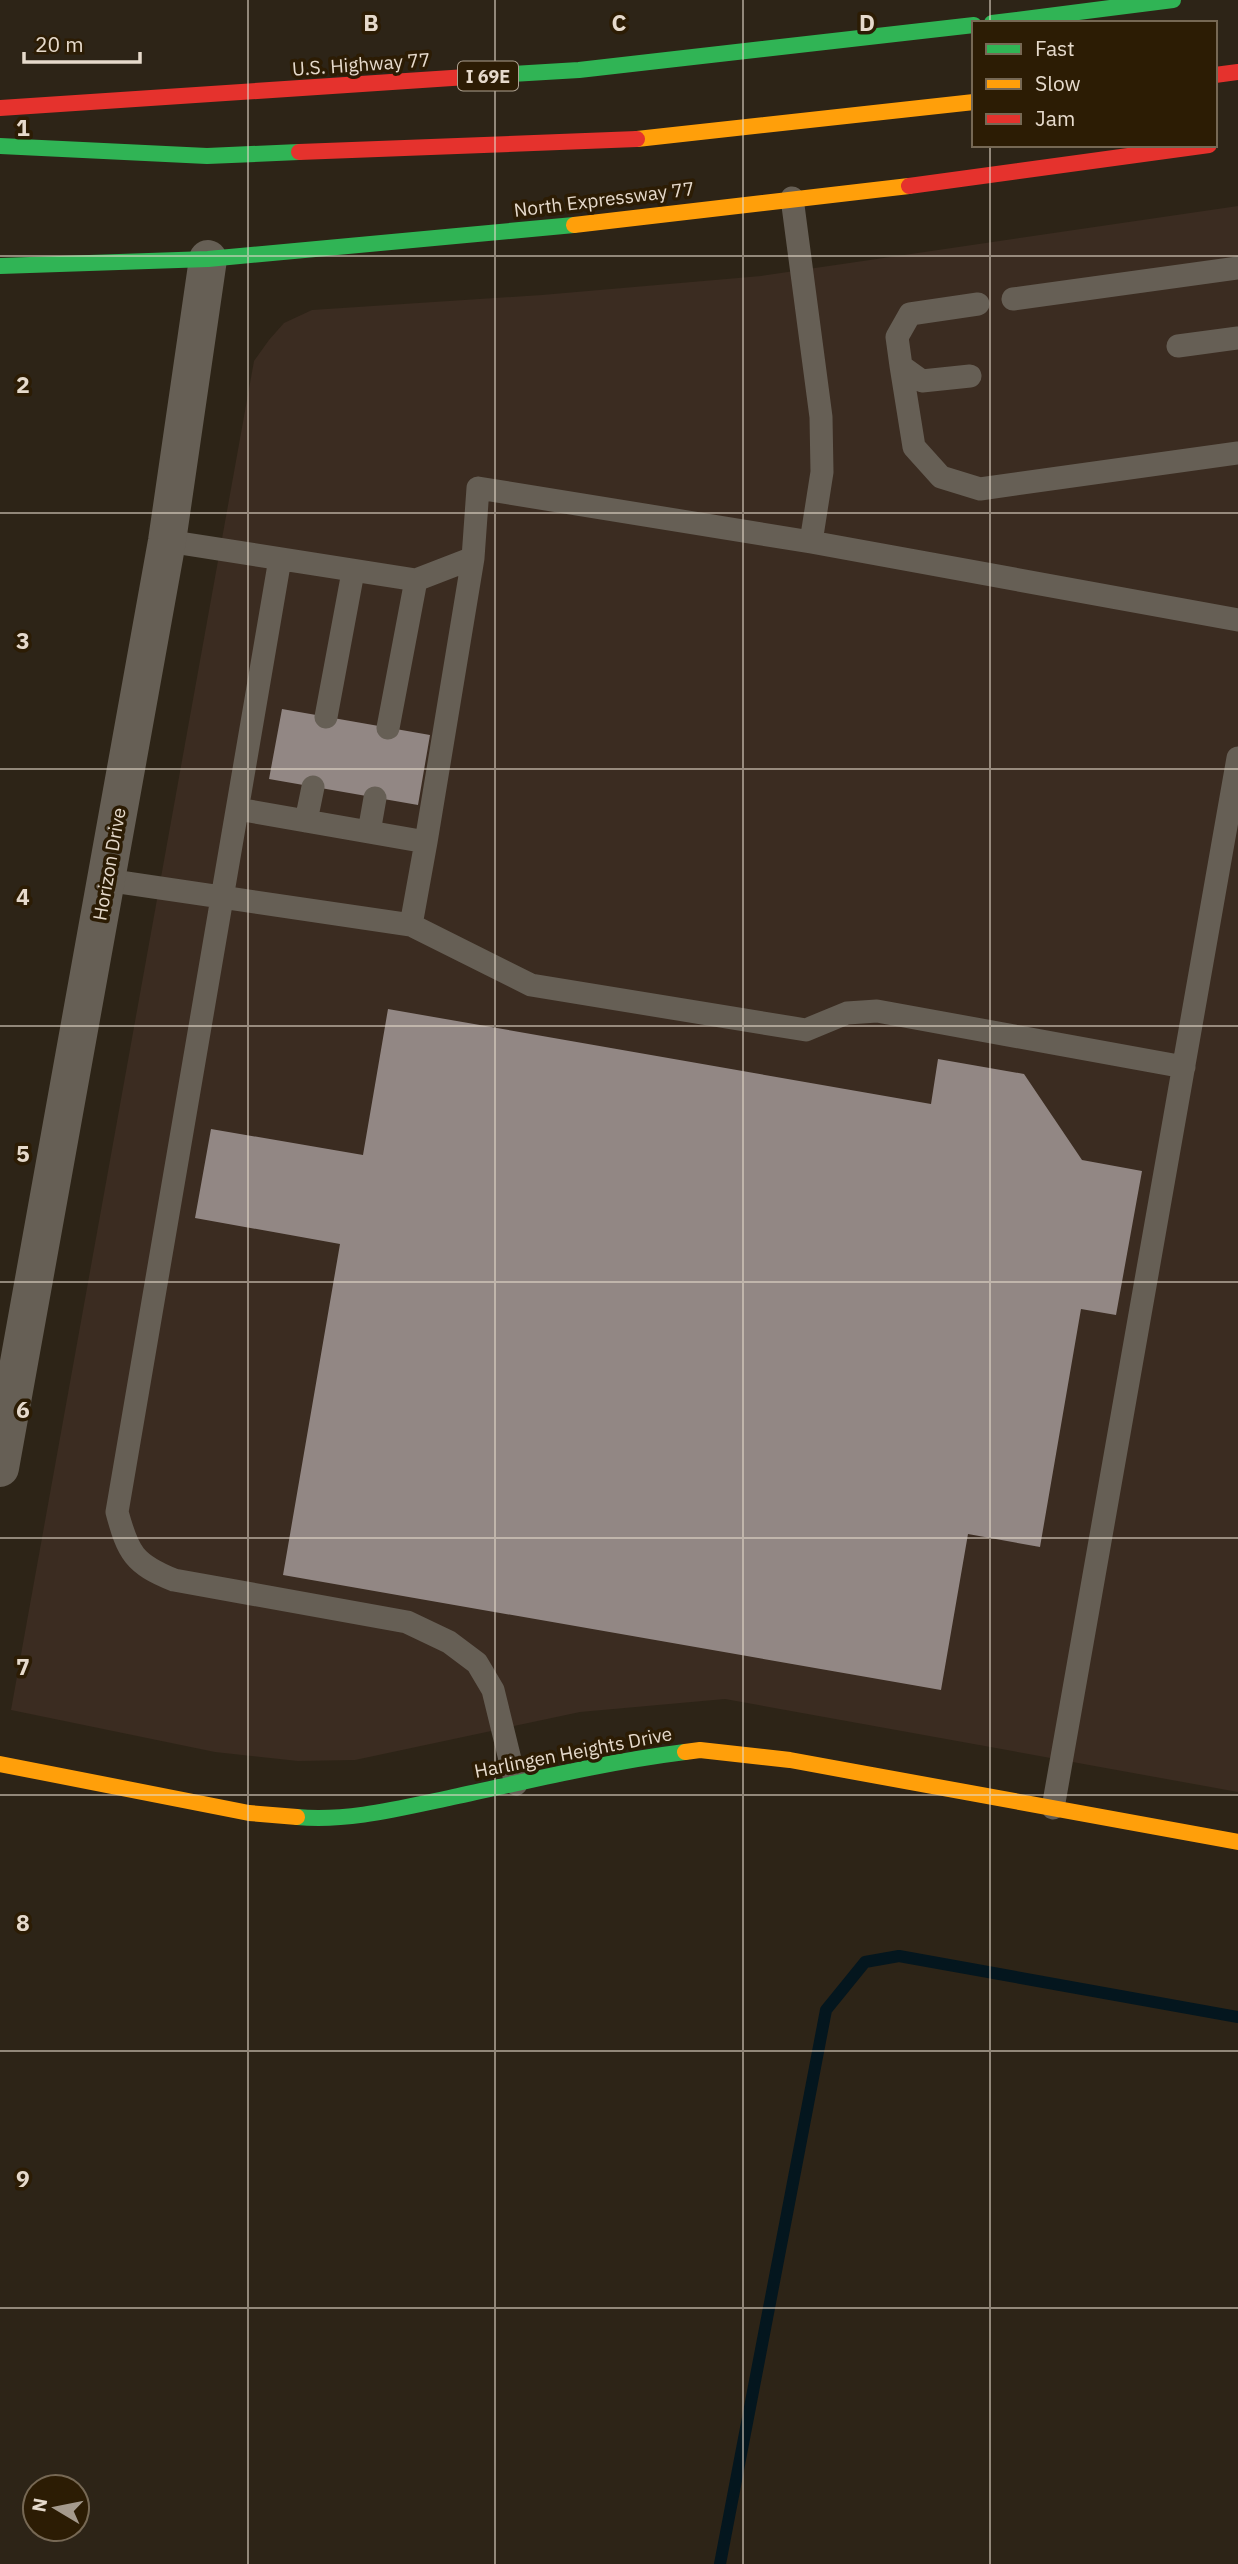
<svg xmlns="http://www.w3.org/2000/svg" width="1238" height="2564" font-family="'IBM Plex Sans',sans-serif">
	<rect width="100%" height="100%" fill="#2d2417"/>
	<path fill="#3b2c21" d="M 1238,206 L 1238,1792 L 725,1699 L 580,1712 L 355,1760 L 298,1761 L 215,1752 L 11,1710 L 254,361 L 269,340 L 284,323 L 312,310 L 542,295 L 761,276 Z"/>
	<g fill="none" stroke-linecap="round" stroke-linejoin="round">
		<path stroke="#04161e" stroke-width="12" d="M 720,2564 L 826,2010 L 865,1962 L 899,1956 L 1238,2017"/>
	</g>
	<path fill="#928784" d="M 282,709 L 430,735 L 418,805 L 269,779 Z
		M 388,1009 L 931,1104 L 938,1059 L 1024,1074 L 1082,1160 L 1142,1171 L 1116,1315 L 1081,1309 L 1040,1547 L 968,1534 L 941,1690 L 283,1575 L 340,1244 L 195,1218 L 211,1129 L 363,1155 Z"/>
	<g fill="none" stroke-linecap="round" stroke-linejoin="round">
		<path stroke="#665f55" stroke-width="23" d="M 792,198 L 821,417 L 822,472 L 811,542
			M 1013,299 L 1238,268
			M 1178,346 L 1238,338
			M 901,366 L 914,447 L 941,477 L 980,489 L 1238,453
			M 970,376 L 922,381 L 901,366 L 897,337 L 910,314 L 978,304
			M 167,541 L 416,580 L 473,558 L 478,488 L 811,542 L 1238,620
			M 280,559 L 117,1512 C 128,1553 134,1564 174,1580 L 407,1622 L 449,1642 L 477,1663 L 493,1690 L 516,1784
			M 326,717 L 353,572
			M 388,728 L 416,580
			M 238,809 L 426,842 L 473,558
			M 306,821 L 313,787
			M 369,832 L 375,798
			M 106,880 L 411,925 L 531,985 L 806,1030 L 847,1013 L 877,1011 L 1184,1067
			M 411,925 L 426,842
			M 1053,1808 L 1238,758"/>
		<path stroke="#665f55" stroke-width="38" d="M 0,1468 L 167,541 L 208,259"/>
		<path stroke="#30b455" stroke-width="16" d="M 992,23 L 1173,0
			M 497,75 L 579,70 L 974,25
			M 0,146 L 207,156 L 299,152
			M 0,266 L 208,259 L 574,225
			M 297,1817 C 347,1822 401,1808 449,1798 C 528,1781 605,1762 685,1752"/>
		<path stroke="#ff9f0a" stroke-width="16" d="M 637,139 L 974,102
			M 574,225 L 909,186
			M 685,1752 L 700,1750 L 790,1760 L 1238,1842
			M 0,1764 L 249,1813 L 297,1817"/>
		<path stroke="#e5322d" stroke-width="16" d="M 1215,75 L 1238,72
			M 0,108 L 497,75
			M 299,152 L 637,139
			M 909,186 L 1209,145"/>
	</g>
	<path fill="none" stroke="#e6dacc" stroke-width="2" stroke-opacity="0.55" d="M 248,0 L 248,2564M 495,0 L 495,2564M 743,0 L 743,2564M 990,0 L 990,23M 990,145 L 990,2564M 0,256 L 1238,256M 0,513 L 1238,513M 0,769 L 1238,769M 0,1026 L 1238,1026M 0,1282 L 1238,1282M 0,1538 L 1238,1538M 0,1795 L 1238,1795M 0,2051 L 1238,2051M 0,2308 L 1238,2308"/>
	<g text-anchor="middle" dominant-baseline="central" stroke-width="7" stroke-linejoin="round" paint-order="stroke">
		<rect fill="#2c1c04" stroke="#aea190" stroke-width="2" x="458" y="61.5" width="60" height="29" rx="5"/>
		<g font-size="18" font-weight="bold" fill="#e6dacc">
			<text x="488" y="76">I 69E</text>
		</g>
		<g font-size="19" fill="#e6dacc" stroke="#2c1c04">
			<text transform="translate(361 64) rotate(-4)">U.S. Highway 77</text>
			<text transform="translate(604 199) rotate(-7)">North Expressway 77</text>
			<text transform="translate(109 864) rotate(-80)">Horizon Drive</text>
			<text transform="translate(573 1752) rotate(-11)">Harlingen Heights Drive</text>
		</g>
	</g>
	<g font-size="23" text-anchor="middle" font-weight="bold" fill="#e6dacc" stroke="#2c1c04" stroke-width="7" stroke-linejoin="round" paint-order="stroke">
		<text x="371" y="31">B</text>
		<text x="619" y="31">C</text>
		<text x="867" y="31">D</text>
		<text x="23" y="136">1</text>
		<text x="23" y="393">2</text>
		<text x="23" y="649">3</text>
		<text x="23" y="905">4</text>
		<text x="23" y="1162">5</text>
		<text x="23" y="1418">6</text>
		<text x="23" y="1675">7</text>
		<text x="23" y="1931">8</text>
		<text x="23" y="2187">9</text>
	</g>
	<rect x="972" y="21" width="245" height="126" fill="#2c1c04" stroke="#766854" stroke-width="2"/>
	<rect x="986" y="44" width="35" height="10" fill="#30b455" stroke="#766854" stroke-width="2"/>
	<text x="1035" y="56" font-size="21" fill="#e6dacc">Fast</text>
	<rect x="986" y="79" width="35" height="10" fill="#ff9f0a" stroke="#766854" stroke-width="2"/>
	<text x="1035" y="91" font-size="21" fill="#e6dacc">Slow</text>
	<rect x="986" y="114" width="35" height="10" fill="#e5322d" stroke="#766854" stroke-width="2"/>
	<text x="1035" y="126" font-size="21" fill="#e6dacc">Jam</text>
	<g transform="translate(56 2508) rotate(280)"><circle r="33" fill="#2c1c04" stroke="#766854" stroke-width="2"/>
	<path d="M0-5L12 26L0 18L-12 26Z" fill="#a59a8d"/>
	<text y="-10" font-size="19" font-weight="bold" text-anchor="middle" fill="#e6dacc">N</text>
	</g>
	<path d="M24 52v10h116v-10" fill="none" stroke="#e6dacc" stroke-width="3.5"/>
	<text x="35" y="52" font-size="21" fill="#e6dacc" stroke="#2c1c04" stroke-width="5" paint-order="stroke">20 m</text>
</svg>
